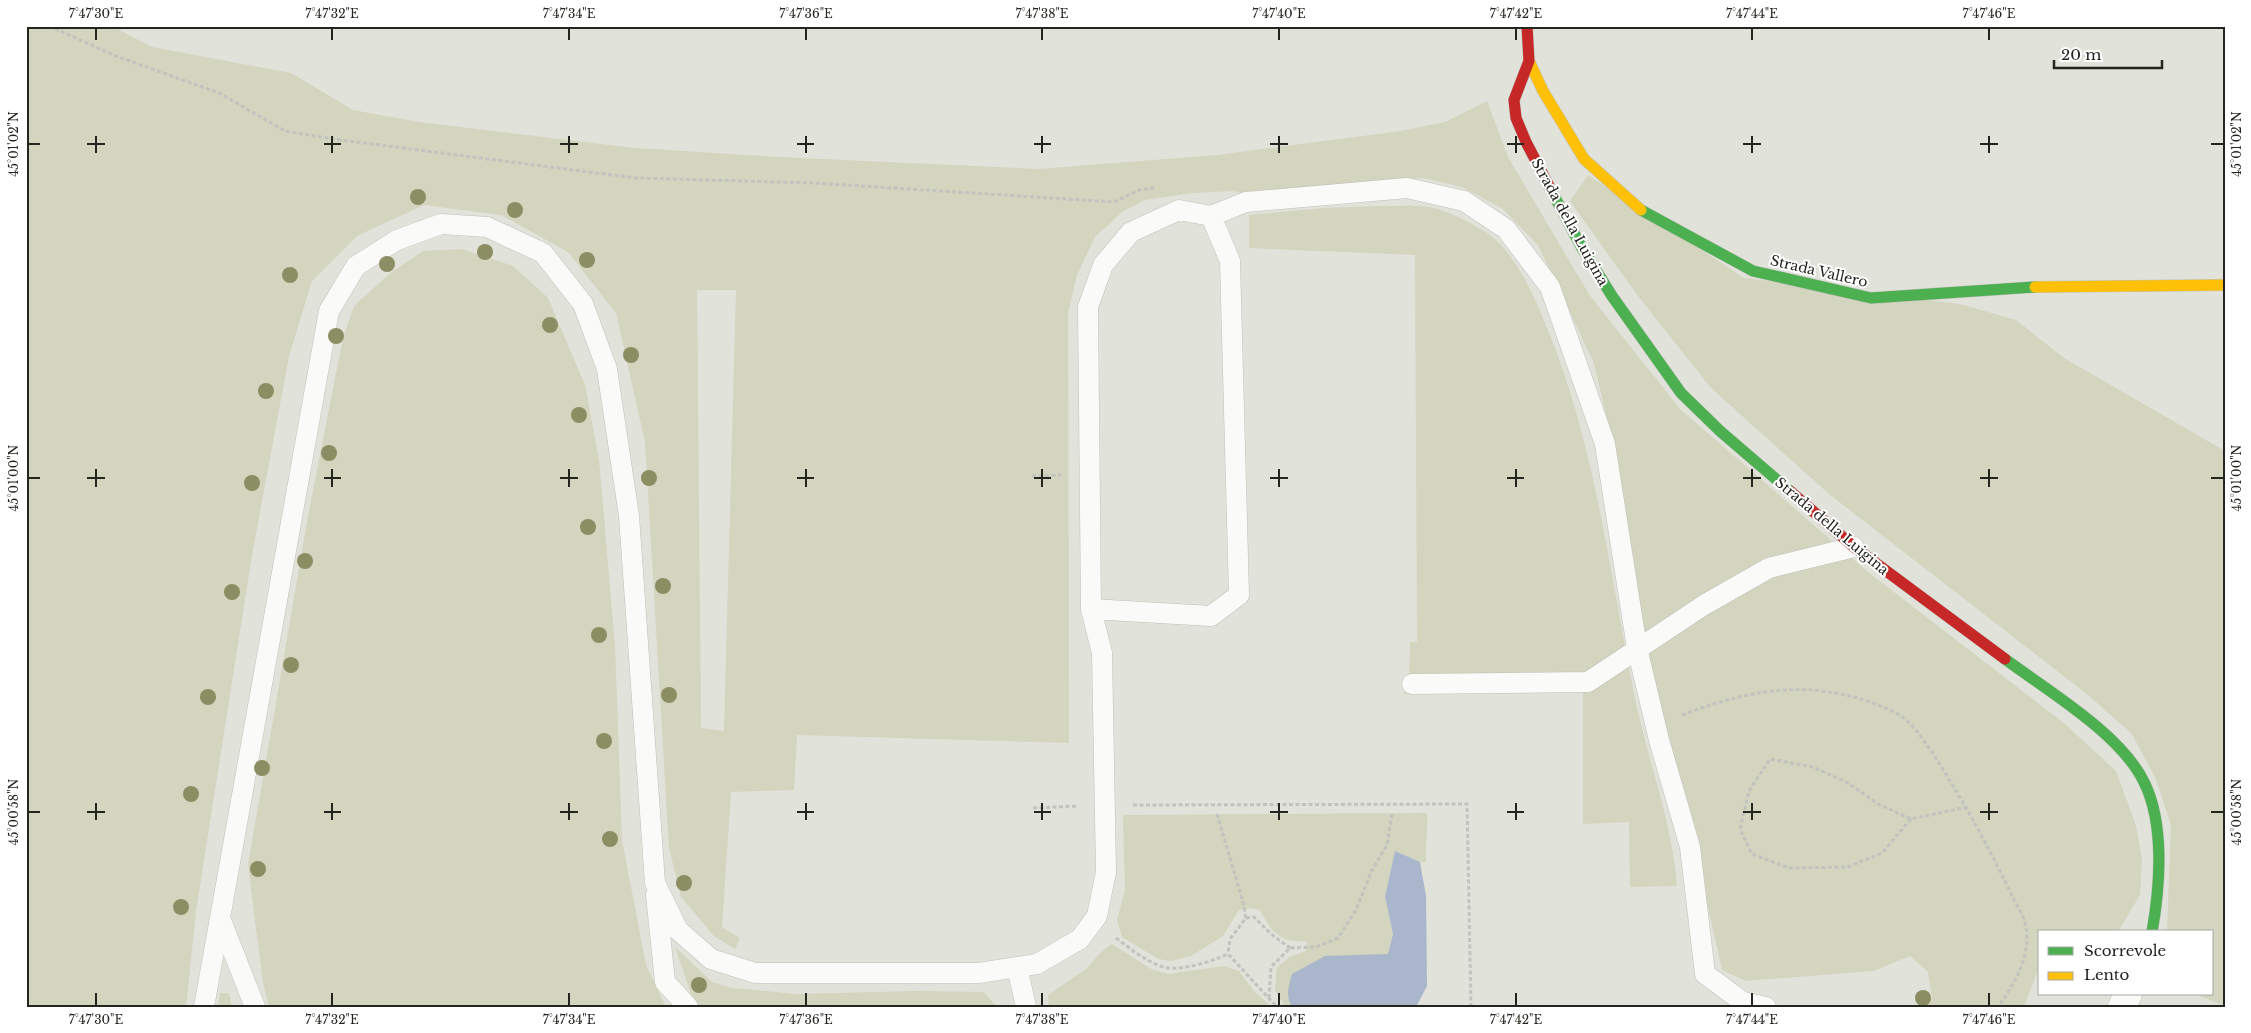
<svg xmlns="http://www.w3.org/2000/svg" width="2251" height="1033" font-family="'Libre Baskerville',serif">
	<rect width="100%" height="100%" fill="#e1e2da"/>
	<path fill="#d3d5be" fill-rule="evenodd" d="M 26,26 L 112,26 L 152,47 L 291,73 L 353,110 L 419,122 L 635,148 L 779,157 L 1039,169 L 1217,155 L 1401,131 L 1445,122 L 1487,101 L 1508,157 L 1590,296 L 1681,410 L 1868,572 L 2065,724 L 2116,771 L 2136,826 L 2142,859 L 2140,895 L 2118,932 L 2040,932 L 2040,965 L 2024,1007 L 1923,1007 L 1932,998 L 1928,972 L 1910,956 L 1874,971 L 1746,981 L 1722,970 L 1705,893 L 1657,731 L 1618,467 L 1594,363 L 1538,245 L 1503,209 L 1462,187 L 1423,178 L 1349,184 L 1259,196 L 1232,191 L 1192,193 L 1145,200 L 1122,212 L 1095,237 L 1077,275 L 1068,313 L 1069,743 L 797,735 L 794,790 L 731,792 L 722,927 L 740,938 L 735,949 L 714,936 L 681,897 L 669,848 L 645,442 L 616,313 L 568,252 L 501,215 L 424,205 L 357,236 L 312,281 L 289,356 L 252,555 L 196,911 L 186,1007 L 26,1007 ZM 697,290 L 736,290 L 724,731 L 701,728 Z
		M 1588,175 L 1744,278 L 1960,304 L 2016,320 L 2064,358 L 2225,451 L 2225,1006 L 2195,994 L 2212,994 L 2212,932 L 2167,932 L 2171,825 L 2156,779 L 2132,734 L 2088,695 L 1829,494 L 1711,388 L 1638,296 L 1570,201 Z
		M 1380,206 C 1395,206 1412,205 1428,207 C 1445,209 1476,225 1490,235 C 1515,254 1534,295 1545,323 C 1595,442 1609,569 1634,694 C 1647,758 1672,821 1677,886 L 1630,887 L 1629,822 L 1583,824 L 1583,691 L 1404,694 L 1404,678 L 1409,677 L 1410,642 L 1417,642 L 1415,255 L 1249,248 L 1249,215 L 1324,208 Z
		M 462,249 L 513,266 L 548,298 L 585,385 L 599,460 L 615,645 L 622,840 L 646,965 L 666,1007 L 269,1007 L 263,983 L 248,865 L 309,511 L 343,338 L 354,306 L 389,274 L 423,251 Z
		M 1427,813 C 1428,830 1425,846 1426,862 L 1420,862 L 1395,851 L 1385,897 L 1393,934 L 1388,955 L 1325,956 L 1289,1003 L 1292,1007 L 1285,1007 L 1275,990 L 1277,967 L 1290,957 L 1306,951 L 1307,941 C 1280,943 1272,933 1260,910 L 1251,908 L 1239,910 L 1223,936 L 1191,956 L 1171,961 L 1158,959 L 1122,937 L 1117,920 L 1125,890 L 1123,815 Z
		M 1112,944 L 1151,969 L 1168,974 L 1224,966 L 1239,971 L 1253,990 L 1272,1007 L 1049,1007 L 1048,995 L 1086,969 L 1101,952 Z
		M 675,947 L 712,982 L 732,988 L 795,994 L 916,991 L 984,992 L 997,1007 L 700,1007 L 691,994 Z
		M 220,993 L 229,993 L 232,1007 L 218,1007 Z"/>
	<path fill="#a9b6cb" d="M 1395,851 L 1420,862 L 1426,896 L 1427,986 L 1416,1007 L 1292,1007 C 1285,996 1289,985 1292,974 L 1325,956 L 1388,954 L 1393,934 L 1385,897 Z"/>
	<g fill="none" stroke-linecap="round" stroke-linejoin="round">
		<defs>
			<path id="lane" d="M 1211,216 L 1246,202 L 1407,188 L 1464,201 L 1506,229 L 1550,287 L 1605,444 L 1637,648 L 1659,740 L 1690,847 L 1705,974 L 1743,1002 L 1766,1007
				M 1412,684 L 1588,682 L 1704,605 L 1769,568 L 1854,547
				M 656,895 L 665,982 L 688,1007
				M 220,918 L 255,1007
				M 1017,967 L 1026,1007
				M 204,1007 L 329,311 L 356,266 L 397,240 L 441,224 L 487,227 L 543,253 L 583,304 L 607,369 L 629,516 L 655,883 L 678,930 L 711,959 L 755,973 L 979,973 L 1037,964 L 1080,939 L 1097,916 L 1106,872 L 1102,653 L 1091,609 L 1088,307 L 1103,265 L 1131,232 L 1179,210 L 1211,216 L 1230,261 L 1239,595 L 1211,616 L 1091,609"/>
			<path id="street" d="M 2122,1007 L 2128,994"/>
			<path id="fast" d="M 1551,190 L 1582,248 L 1612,296 L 1681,393 L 1720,431 L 1791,492
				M 1641,210 L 1753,271 L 1871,298 L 2035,287
				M 2005,659 C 2048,691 2121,734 2144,782 C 2165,824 2160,887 2152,932"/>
			<path id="slow" d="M 1529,61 L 1543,91 L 1584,159 L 1641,210
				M 2035,287 L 2225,285"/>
			<path id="jam" d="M 1527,26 L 1529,61 L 1514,100 L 1516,118 L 1526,142 L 1551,190
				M 1791,492 L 1854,547 L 2005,659"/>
		</defs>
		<use href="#lane" stroke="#bfc0ba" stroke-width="21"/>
		<use href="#street" stroke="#bfc0ba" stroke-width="29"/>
		<use href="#fast" stroke="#bfc0ba" stroke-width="12"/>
		<use href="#slow" stroke="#bfc0ba" stroke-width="12"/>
		<use href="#jam" stroke="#bfc0ba" stroke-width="12"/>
		<path stroke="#c2c2bf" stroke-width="3" stroke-dasharray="4 2.5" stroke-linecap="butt" d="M 49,26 L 116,56 L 219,93 L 285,131 L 333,139 L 636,178 L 814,183 L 1114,202 L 1139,190 L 1154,188
			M 1032,476 L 1061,475
			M 1682,715 C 1758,686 1823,677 1898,714 C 1913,722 1928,747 1937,760 C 1965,804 1990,849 2012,896 C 2016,904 2023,914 2025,923 C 2033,953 2015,983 1998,1007
			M 1133,805 L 1467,804 L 1471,1007
			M 1033,808 L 1077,806
			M 1217,814 L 1243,902 L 1246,918 L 1230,939 L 1228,954
			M 1911,819 L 1882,853 L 1848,867 L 1789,868 L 1752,854 L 1740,829 L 1749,791 L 1770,759 L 1813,767 L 1848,783 L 1878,804 L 1911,819 L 1967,807
			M 1246,918 L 1254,917 L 1271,934 L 1290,948
			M 1116,938 C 1131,949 1145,961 1163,967 C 1180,972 1213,961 1228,954 L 1277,1007
			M 1269,998 L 1271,967 L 1290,948 L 1316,947 L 1338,938 L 1356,910 L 1372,870 L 1387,845 L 1392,814"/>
		<use href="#lane" stroke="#fafbf9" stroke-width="20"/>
		<use href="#street" stroke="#fafbf9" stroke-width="28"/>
		<use href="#fast" stroke="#4caf50" stroke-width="11"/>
		<use href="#slow" stroke="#ffc107" stroke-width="11"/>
		<use href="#jam" stroke="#c62828" stroke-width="11"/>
	</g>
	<g fill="#8b8d63">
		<circle cx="418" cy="197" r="8"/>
		<circle cx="515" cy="210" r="8"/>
		<circle cx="485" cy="252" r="8"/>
		<circle cx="587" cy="260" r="8"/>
		<circle cx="387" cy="264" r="8"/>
		<circle cx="290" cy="275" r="8"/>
		<circle cx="550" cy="325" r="8"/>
		<circle cx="336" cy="336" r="8"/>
		<circle cx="631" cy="355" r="8"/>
		<circle cx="266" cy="391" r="8"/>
		<circle cx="579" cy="415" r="8"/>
		<circle cx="329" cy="453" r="8"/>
		<circle cx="649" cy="478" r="8"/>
		<circle cx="252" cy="483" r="8"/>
		<circle cx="588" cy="527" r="8"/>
		<circle cx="305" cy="561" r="8"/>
		<circle cx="663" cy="586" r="8"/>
		<circle cx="232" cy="592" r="8"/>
		<circle cx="599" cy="635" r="8"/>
		<circle cx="291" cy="665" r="8"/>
		<circle cx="669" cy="695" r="8"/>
		<circle cx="208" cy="697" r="8"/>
		<circle cx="604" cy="741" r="8"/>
		<circle cx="262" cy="768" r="8"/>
		<circle cx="191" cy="794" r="8"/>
		<circle cx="610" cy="839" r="8"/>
		<circle cx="258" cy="869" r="8"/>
		<circle cx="684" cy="883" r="8"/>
		<circle cx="181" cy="907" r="8"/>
		<circle cx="699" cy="985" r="8"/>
		<circle cx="1923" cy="998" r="8"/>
	</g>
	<path fill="none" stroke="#24251f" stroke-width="2" d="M 96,28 L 96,40M 332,28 L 332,40M 569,28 L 569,40M 806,28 L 806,40M 1042,28 L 1042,40M 1279,28 L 1279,40M 1516,28 L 1516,40M 1752,28 L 1752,40M 1989,28 L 1989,40M 96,136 L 96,153M 332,136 L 332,153M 569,136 L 569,153M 806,136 L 806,153M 1042,136 L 1042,153M 1279,136 L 1279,153M 1516,136 L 1516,153M 1752,136 L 1752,153M 1989,136 L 1989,153M 28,144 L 40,144M 87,144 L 105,144M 324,144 L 341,144M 560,144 L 578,144M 797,144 L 814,144M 1034,144 L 1051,144M 1270,144 L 1288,144M 1507,144 L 1524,144M 1743,144 L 1761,144M 1980,144 L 1998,144M 2211,144 L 2224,144M 96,469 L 96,487M 332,469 L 332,487M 569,469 L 569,487M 806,469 L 806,487M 1042,469 L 1042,487M 1279,469 L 1279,487M 1516,469 L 1516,487M 1752,469 L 1752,487M 1989,469 L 1989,487M 28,478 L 40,478M 87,478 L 105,478M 324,478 L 341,478M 560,478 L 578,478M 797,478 L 814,478M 1034,478 L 1051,478M 1270,478 L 1288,478M 1507,478 L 1524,478M 1743,478 L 1761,478M 1980,478 L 1998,478M 2211,478 L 2224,478M 96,803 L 96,820M 332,803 L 332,820M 569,803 L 569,820M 806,803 L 806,820M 1042,803 L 1042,820M 1279,803 L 1279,820M 1516,803 L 1516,820M 1752,803 L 1752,820M 1989,803 L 1989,820M 28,812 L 40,812M 87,812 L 105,812M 324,812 L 341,812M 560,812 L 578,812M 797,812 L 814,812M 1034,812 L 1051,812M 1270,812 L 1288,812M 1507,812 L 1524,812M 1743,812 L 1761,812M 1980,812 L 1998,812M 2211,812 L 2224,812M 96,993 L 96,1006M 332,993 L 332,1006M 569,993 L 569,1006M 806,993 L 806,1006M 1042,993 L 1042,1006M 1279,993 L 1279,1006M 1516,993 L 1516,1006M 1752,993 L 1752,1006M 1989,993 L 1989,1006"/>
	<g text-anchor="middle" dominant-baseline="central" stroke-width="4" stroke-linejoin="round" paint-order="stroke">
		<g font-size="14" fill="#24251f" stroke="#fff">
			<text transform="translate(1570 222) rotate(61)">Strada della Luigina</text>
			<text transform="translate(1819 271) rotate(13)">Strada Vallero</text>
			<text transform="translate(1832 526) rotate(40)">Strada della Luigina</text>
		</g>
	</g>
	<rect width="2251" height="1033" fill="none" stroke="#ffffff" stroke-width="55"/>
	<rect x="2038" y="930" width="175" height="65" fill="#ffffff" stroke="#a7a8a5"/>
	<rect x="2048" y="947" width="25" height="8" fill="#4caf50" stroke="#a7a8a5"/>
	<text x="2084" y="956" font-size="15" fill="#24251f">Scorrevole</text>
	<rect x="2048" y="972" width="25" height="8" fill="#ffc107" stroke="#a7a8a5"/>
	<text x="2084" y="980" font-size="15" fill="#24251f">Lento</text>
	<path d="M2054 60v8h108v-8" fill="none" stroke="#24251f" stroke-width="2.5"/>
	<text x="2061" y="60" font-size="15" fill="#24251f" stroke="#ffffff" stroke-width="4" paint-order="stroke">20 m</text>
	<rect x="28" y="28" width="2196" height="978" fill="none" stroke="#24251f" stroke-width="2"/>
	<g font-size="12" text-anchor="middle" fill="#24251f">
		<text x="96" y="18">7°47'30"E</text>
		<text x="332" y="18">7°47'32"E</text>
		<text x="569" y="18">7°47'34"E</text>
		<text x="806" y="18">7°47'36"E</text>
		<text x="1042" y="18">7°47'38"E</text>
		<text x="1279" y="18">7°47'40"E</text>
		<text x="1516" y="18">7°47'42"E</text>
		<text x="1752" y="18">7°47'44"E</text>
		<text x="1989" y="18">7°47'46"E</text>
		<text transform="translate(14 144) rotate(-90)" y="4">45°01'02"N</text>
		<text transform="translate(2237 144) rotate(-90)" y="4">45°01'02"N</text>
		<text transform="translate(14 478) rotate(-90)" y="4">45°01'00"N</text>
		<text transform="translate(2237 478) rotate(-90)" y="4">45°01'00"N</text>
		<text transform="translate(14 812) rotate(-90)" y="4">45°00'58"N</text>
		<text transform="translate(2237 812) rotate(-90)" y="4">45°00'58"N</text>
		<text x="96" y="1024">7°47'30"E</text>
		<text x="332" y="1024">7°47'32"E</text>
		<text x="569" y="1024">7°47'34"E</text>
		<text x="806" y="1024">7°47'36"E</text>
		<text x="1042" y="1024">7°47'38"E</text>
		<text x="1279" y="1024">7°47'40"E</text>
		<text x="1516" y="1024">7°47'42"E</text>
		<text x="1752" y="1024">7°47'44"E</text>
		<text x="1989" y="1024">7°47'46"E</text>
	</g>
</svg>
